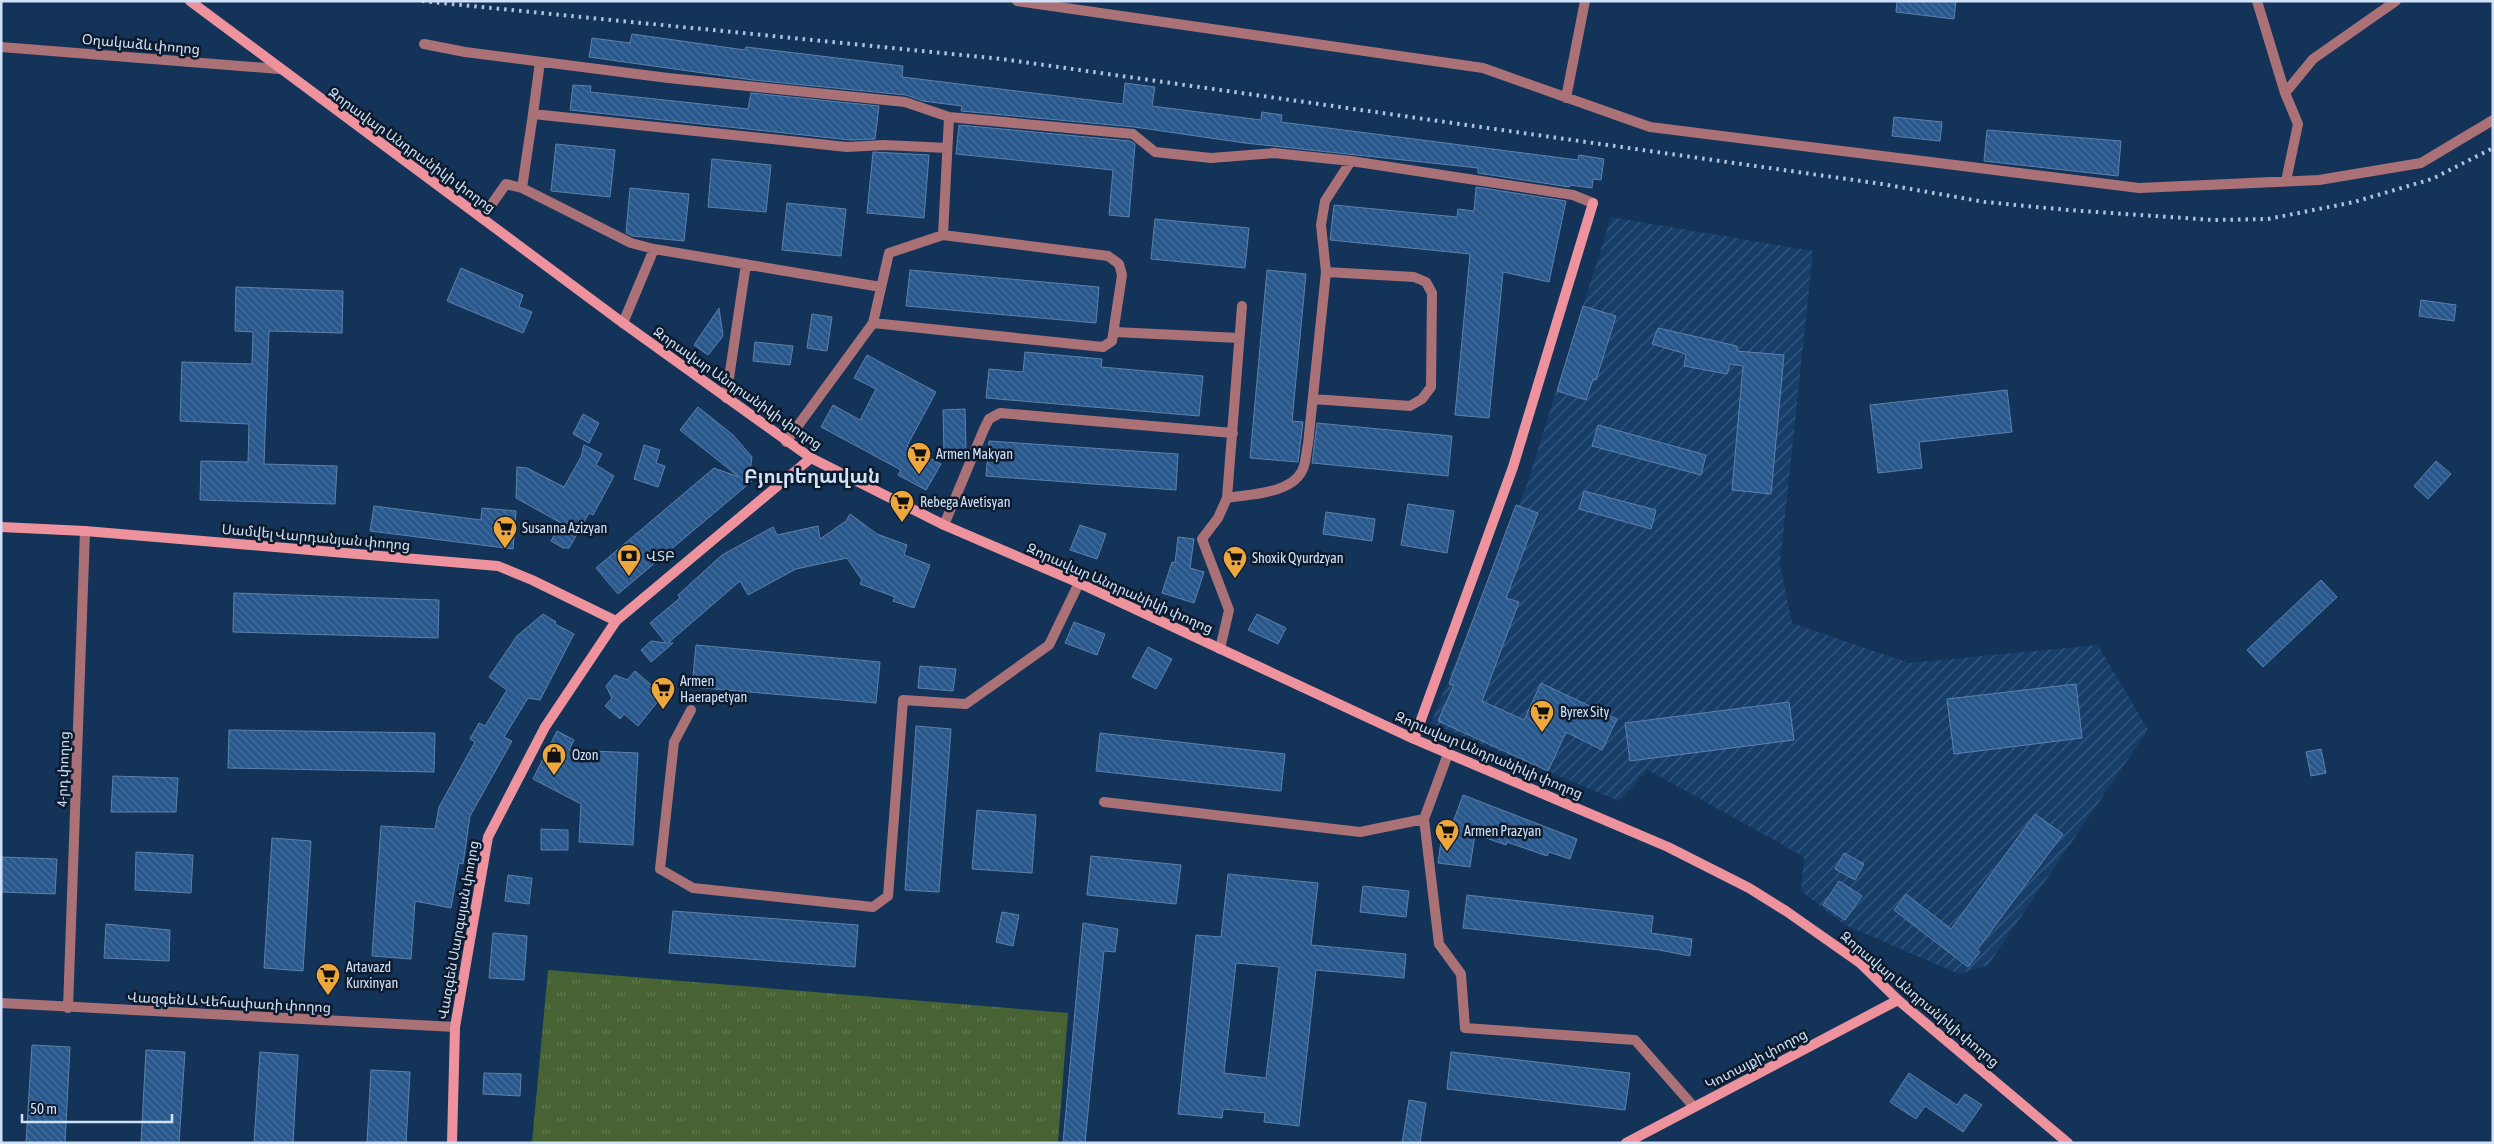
<svg xmlns="http://www.w3.org/2000/svg" width="2494" height="1144" font-family="'Asap Condensed','Noto Sans Armenian',sans-serif">
	<defs>
		<pattern id="industrial-furrows" width="10" height="10" patternUnits="userSpaceOnUse" patternTransform="scale(1.25)"><rect width="10" height="10" fill="#173e68"/><path d="M-1 1l2-2M0 10L10 0M9 11l2-2" fill="none" stroke="#385a7e"/></pattern>
		<pattern id="park-tufts" width="24" height="20" patternUnits="userSpaceOnUse" patternTransform="scale(1.25)"><rect width="24" height="20" fill="#476333"/><path d="M3 7l-1-3M5 7V3M7 7l1-3M15 17l-1-3M17 17v-4M19 17l1-3" fill="none" stroke="#607951"/></pattern>
		<pattern id="building-back-hatch" width="6" height="6" patternUnits="userSpaceOnUse" patternTransform="scale(1.25)"><rect width="6" height="6" fill="#28578c"/><path d="M-1 5l2 2M0 0l6 6M5-1l2 2" fill="none" stroke="#466f9d"/></pattern>
	</defs>
	<rect width="100%" height="100%" fill="#133358"/>
	<path fill="url(#industrial-furrows)" d="M 1611,217 L 1813,251 L 1780,564 L 1792,623 L 1909,663 L 2098,645 L 2148,730 L 1988,965 L 1959,974 L 1845,925 L 1801,891 L 1804,857 L 1648,770 L 1619,801 L 1431,723 L 1525,490 Z"/>
	<path fill="url(#park-tufts)" d="M 548,970 L 1068,1013 L 1058,1143 L 532,1143 Z"/>
	<path fill="url(#building-back-hatch)" stroke="#5e81ab" fill-rule="evenodd" d="M 1897,1 L 1956,1 L 1954,19 L 1896,12 Z
		M 632,34 L 745,50 L 746,47 L 903,66 L 902,77 L 1123,104 L 1125,83 L 1155,87 L 1152,106 L 1261,120 L 1262,112 L 1282,115 L 1281,122 L 1578,160 L 1579,155 L 1604,159 L 1601,180 L 1593,179 L 1592,188 L 1570,185 L 1569,187 L 1478,173 L 1478,168 L 1245,143 L 1134,127 L 961,111 L 962,106 L 923,101 L 906,95 L 753,80 L 589,57 L 592,38 L 630,43 Z
		M 573,85 L 591,86 L 590,92 L 748,109 L 751,93 L 879,106 L 875,139 L 850,140 L 570,110 Z
		M 1894,117 L 1942,122 L 1940,141 L 1892,136 Z
		M 959,125 L 1130,141 L 1135,144 L 1129,217 L 1109,215 L 1113,170 L 956,154 Z
		M 1987,130 L 2121,141 L 2118,176 L 1984,161 Z
		M 556,144 L 615,150 L 610,197 L 551,191 Z
		M 873,152 L 929,155 L 924,218 L 867,213 Z
		M 712,159 L 771,165 L 766,212 L 708,207 Z
		M 1476,187 L 1566,201 L 1549,282 L 1503,272 L 1489,418 L 1455,415 L 1470,254 L 1330,240 L 1334,205 L 1457,217 L 1458,209 L 1474,211 Z
		M 630,188 L 689,194 L 684,241 L 633,236 L 626,233 Z
		M 787,203 L 846,209 L 841,256 L 782,250 Z
		M 1155,219 L 1249,228 L 1245,268 L 1151,259 Z
		M 461,268 L 523,295 L 519,307 L 532,312 L 523,333 L 447,301 Z
		M 910,270 L 1099,287 L 1096,323 L 906,306 Z
		M 1267,270 L 1306,274 L 1292,421 L 1303,422 L 1298,462 L 1250,458 Z
		M 236,287 L 343,291 L 342,333 L 269,331 L 264,464 L 337,466 L 335,504 L 200,500 L 201,461 L 248,462 L 249,424 L 180,421 L 182,362 L 252,364 L 253,332 L 235,331 Z
		M 2421,300 L 2456,305 L 2454,321 L 2419,316 Z
		M 1583,306 L 1616,316 L 1596,380 L 1593,379 L 1586,400 L 1557,391 Z
		M 719,308 L 723,336 L 708,355 L 694,345 Z
		M 812,314 L 832,317 L 827,351 L 807,348 Z
		M 1658,328 L 1737,346 L 1737,351 L 1784,355 L 1771,494 L 1732,490 L 1743,366 L 1730,364 L 1727,374 L 1684,366 L 1686,354 L 1652,344 Z
		M 755,342 L 793,346 L 790,365 L 753,361 Z
		M 1025,352 L 1102,359 L 1101,367 L 1203,376 L 1199,416 L 986,398 L 989,369 L 1023,372 Z
		M 867,355 L 936,392 L 907,446 L 941,464 L 926,490 L 898,475 L 901,470 L 821,427 L 833,405 L 860,420 L 876,389 L 854,378 Z
		M 2007,390 L 2012,432 L 1919,442 L 1922,468 L 1878,473 L 1870,405 Z
		M 698,407 L 733,435 L 752,457 L 749,480 L 752,481 L 618,594 L 596,568 L 714,468 L 739,477 L 680,430 Z
		M 965,409 L 966,450 L 944,451 L 943,410 Z
		M 583,414 L 599,423 L 589,443 L 573,434 Z
		M 1317,423 L 1452,436 L 1448,476 L 1312,463 Z
		M 1598,425 L 1706,455 L 1701,475 L 1592,446 Z
		M 989,441 L 1178,454 L 1176,490 L 986,476 Z
		M 584,445 L 602,454 L 596,465 L 614,476 L 593,515 L 589,513 L 569,548 L 563,548 L 551,541 L 561,523 L 516,498 L 517,467 L 527,468 L 564,487 L 581,457 Z
		M 644,445 L 660,450 L 656,463 L 665,466 L 658,487 L 634,479 Z
		M 2436,461 L 2451,474 L 2428,499 L 2414,486 Z
		M 1584,491 L 1656,510 L 1651,529 L 1579,509 Z
		M 1408,504 L 1454,511 L 1447,553 L 1401,545 Z
		M 1516,505 L 1538,513 L 1506,598 L 1519,602 L 1482,701 L 1524,720 L 1541,683 L 1617,719 L 1602,750 L 1566,732 L 1548,771 L 1438,721 L 1454,685 L 1449,684 Z
		M 374,506 L 481,520 L 482,508 L 516,511 L 513,549 L 370,531 Z
		M 1326,512 L 1375,519 L 1372,541 L 1323,534 Z
		M 850,514 L 877,534 L 907,545 L 904,555 L 930,565 L 914,608 L 893,601 L 895,597 L 860,584 L 862,580 L 847,558 L 796,569 L 748,595 L 740,581 L 668,643 L 673,643 L 651,662 L 641,650 L 651,641 L 666,643 L 650,623 L 680,598 L 678,595 L 722,555 L 773,527 L 777,535 L 818,526 L 820,539 L 846,521 Z
		M 1080,525 L 1106,534 L 1097,559 L 1070,550 Z
		M 1178,537 L 1194,539 L 1190,568 L 1204,572 L 1194,603 L 1162,593 L 1172,562 L 1175,563 Z
		M 2321,580 L 2337,597 L 2263,667 L 2247,650 Z
		M 234,593 L 439,600 L 438,638 L 233,632 Z
		M 543,614 L 556,622 L 555,624 L 574,634 L 540,700 L 528,698 L 504,737 L 512,741 L 470,816 L 463,864 L 459,863 L 451,908 L 415,901 L 411,959 L 372,956 L 381,826 L 435,829 L 439,807 L 475,742 L 470,739 L 479,723 L 485,726 L 507,690 L 489,677 L 517,636 Z
		M 1257,614 L 1286,628 L 1278,644 L 1248,630 Z
		M 1074,622 L 1105,634 L 1097,655 L 1065,643 Z
		M 696,645 L 880,662 L 876,703 L 692,687 Z
		M 1148,647 L 1172,659 L 1156,689 L 1132,677 Z
		M 920,666 L 956,669 L 953,691 L 918,688 Z
		M 635,671 L 663,695 L 638,726 L 624,714 L 620,719 L 605,706 L 612,698 L 606,686 L 615,675 L 627,680 Z
		M 2076,684 L 2082,738 L 1954,754 L 1947,699 Z
		M 1789,702 L 1794,740 L 1630,761 L 1625,723 Z
		M 916,726 L 951,729 L 939,892 L 905,890 Z
		M 229,730 L 435,733 L 434,772 L 228,768 Z
		M 557,731 L 574,740 L 569,750 L 638,753 L 633,845 L 579,842 L 581,804 L 533,779 Z
		M 1100,733 L 1285,754 L 1281,791 L 1096,771 Z
		M 2321,749 L 2326,773 L 2311,776 L 2306,752 Z
		M 113,776 L 178,778 L 176,812 L 111,812 Z
		M 1463,795 L 1577,839 L 1570,859 L 1549,852 L 1547,856 L 1507,842 L 1506,845 L 1475,834 L 1470,867 L 1438,863 L 1443,827 L 1451,828 Z
		M 977,810 L 1036,815 L 1032,873 L 972,869 Z
		M 2035,814 L 2063,834 L 1977,950 L 1980,952 L 1968,967 L 1894,910 L 1906,894 L 1951,929 Z
		M 541,829 L 568,830 L 568,850 L 541,850 Z
		M 272,838 L 311,841 L 303,971 L 264,968 Z
		M 136,852 L 193,855 L 191,893 L 135,890 Z
		M 1844,853 L 1864,864 L 1855,880 L 1835,869 Z
		M 1091,856 L 1181,865 L 1176,904 L 1087,895 Z
		M 1,857 L 57,859 L 55,894 L 1,892 Z
		M 1228,874 L 1318,883 L 1311,945 L 1406,954 L 1404,978 L 1316,970 L 1299,1126 L 1264,1122 L 1265,1113 L 1223,1109 L 1222,1118 L 1178,1114 L 1196,935 L 1221,937 ZM 1236,963 L 1279,967 L 1266,1078 L 1224,1073 Z
		M 508,875 L 532,878 L 529,904 L 505,901 Z
		M 1839,881 L 1862,896 L 1845,920 L 1823,905 Z
		M 1363,886 L 1409,891 L 1406,917 L 1360,912 Z
		M 1467,895 L 1653,916 L 1651,933 L 1692,939 L 1690,956 L 1659,950 L 1463,928 Z
		M 673,911 L 858,925 L 855,967 L 669,953 Z
		M 1002,912 L 1019,915 L 1013,946 L 996,942 Z
		M 1083,923 L 1118,929 L 1115,952 L 1104,951 L 1085,1143 L 1063,1143 Z
		M 106,924 L 170,930 L 169,961 L 104,958 Z
		M 493,933 L 527,936 L 524,980 L 489,978 Z
		M 32,1045 L 70,1047 L 65,1143 L 26,1143 Z
		M 146,1050 L 185,1052 L 179,1143 L 141,1143 Z
		M 260,1052 L 298,1055 L 293,1143 L 254,1143 Z
		M 1451,1052 L 1630,1073 L 1625,1110 L 1447,1089 Z
		M 371,1070 L 410,1072 L 406,1143 L 367,1143 Z
		M 484,1073 L 521,1074 L 520,1096 L 483,1094 Z
		M 1909,1073 L 1957,1105 L 1965,1094 L 1982,1105 L 1963,1132 L 1925,1106 L 1916,1119 L 1890,1102 Z
		M 1409,1100 L 1426,1103 L 1420,1143 L 1402,1143 Z"/>
	<g fill="none" stroke-linecap="round" stroke-linejoin="round">
		<path stroke="#aa7177" stroke-width="10" d="M 1017,1 L 1483,68 L 1650,127 L 2139,188 L 2319,180 L 2421,163 L 2493,120
			M 2257,1 L 2285,93 L 2298,124 L 2286,181
			M 424,44 L 465,52 L 668,78 L 905,102 L 949,117 L 1133,134 L 1155,152 L 1211,158 L 1274,153 L 1351,161 L 1573,195 L 1593,203
			M 1,47 L 279,69
			M 2285,93 L 2313,59 L 2396,1
			M 1566,98 L 1585,1
			M 533,114 L 540,62
			M 522,188 L 533,114 L 847,147 L 884,145 L 947,148
			M 482,218 L 506,184 L 522,188 L 631,243 L 654,249 L 881,287
			M 623,323 L 654,249
			M 873,323 L 1103,347 L 1112,341 L 1122,275 L 1119,264 L 1108,256 L 943,235
			M 1115,332 L 1239,338
			M 726,398 L 746,264
			M 1313,399 L 1410,406 L 1422,399 L 1431,387 L 1432,293 L 1426,282 L 1414,277 L 1326,272
			M 786,442 L 873,323 L 889,253 L 943,235 L 949,117
			M 1227,498 C 1250,494 1290,494 1302,471 C 1306,464 1306,452 1308,444 L 1326,272 L 1321,225 L 1325,201 L 1351,161
			M 944,525 L 984,429 L 989,419 L 1000,413 L 1233,433
			M 1220,649 L 1229,610 L 1202,539 L 1218,518 L 1227,498 L 1242,306
			M 691,710 L 674,742 L 660,869 L 693,888 L 873,907 L 888,896 L 903,700 L 966,704 L 1049,645 L 1079,583
			M 1104,802 L 1360,832 L 1424,819 L 1448,754
			M 1424,819 L 1439,944 L 1461,974 L 1465,1028 L 1635,1040 L 1694,1107
			M 1,1003 L 455,1027
			M 68,1008 L 85,531"/>
		<path stroke="#ee939d" stroke-width="10" d="M 190,1 L 623,323 L 811,458 L 944,525 L 1079,583 L 1414,739 L 1668,847 L 1749,888 L 1786,911 L 1860,963 L 1898,1000 L 2068,1143
			M 1,527 L 85,531 L 498,566 L 532,580 L 616,621
			M 1414,739 L 1513,467 L 1593,203
			M 452,1143 L 455,1027 L 488,837 L 545,727 L 616,621 L 811,458
			M 1626,1143 L 1898,1000"/>
		<path stroke="#aec3dd" stroke-width="4" stroke-dasharray="2.5 5" stroke-linecap="butt" d="M 422,1 L 1002,59 L 1882,184 L 1985,202 L 2068,210 L 2213,220 L 2268,219 L 2354,202 L 2432,179 L 2493,148"/>
	</g>
	<defs>
		<symbol id="supermarket-pin" viewBox="-11 -11 22 30"><path d="M0 17L-7.5 6A9.5 9.5 0 1 1 7.5 6Z" fill="#eea73d" stroke="#0d1b2c"/><path d="M-6-5.5h2.5l.6 2H6L4.5 2H-2.5L-4.4-4H-6ZM-1.5 3.2a1.3 1.3 0 1 0 .1 0ZM3 3.2a1.3 1.3 0 1 0 .1 0Z" fill="#111"/></symbol>
		<symbol id="bank-pin" viewBox="-11 -11 22 30"><path d="M0 17L-7.5 6A9.5 9.5 0 1 1 7.5 6Z" fill="#eea73d" stroke="#0d1b2c"/><path d="M-6-4H6V4H-6ZM0-2.3a2.3 2.3 0 1 0 0 4.6a2.3 2.3 0 1 0 0-4.6Z" fill="#111"/></symbol>
		<symbol id="shop-pin" viewBox="-11 -11 22 30"><path d="M0 17L-7.5 6A9.5 9.5 0 1 1 7.5 6Z" fill="#eea73d" stroke="#0d1b2c"/><path d="M-5-2.5h2.3a2.7 3.5 0 0 1 5.4 0H5L5.5 6h-11ZM-1.5-2.5h3a1.5 2.3 0 0 0-3 0Z" fill="#111"/></symbol>
	</defs>
	<g fill-rule="evenodd">
		<use href="#supermarket-pin" x="905" y="440" width="28" height="38"/>
		<use href="#supermarket-pin" x="888" y="488" width="28" height="38"/>
		<use href="#supermarket-pin" x="491" y="514" width="28" height="38"/>
		<use href="#bank-pin" x="615" y="542" width="28" height="38"/>
		<use href="#supermarket-pin" x="1221" y="544" width="28" height="38"/>
		<use href="#supermarket-pin" x="649" y="675" width="28" height="38"/>
		<use href="#supermarket-pin" x="1528" y="698" width="28" height="38"/>
		<use href="#shop-pin" x="540" y="741" width="28" height="38"/>
		<use href="#supermarket-pin" x="1433" y="817" width="28" height="38"/>
		<use href="#supermarket-pin" x="314" y="961" width="28" height="38"/>
	</g>
	<g text-anchor="middle" dominant-baseline="central" stroke-width="5" stroke-linejoin="round" paint-order="stroke">
		<g font-size="14" fill="#cfe2fa" stroke="#0d1b2c">
			<text transform="translate(141 44) rotate(5)">Օղակաձև փողոց</text>
			<text transform="translate(412 150) rotate(36)">Զորավար Անդրանիկի փողոց</text>
			<text transform="translate(738 388) rotate(35)">Զորավար Անդրանիկի փողոց</text>
			<text transform="translate(316 537) rotate(5)">Սամվել Վարդանյան փողոց</text>
			<text transform="translate(1120 588) rotate(24)">Զորավար Անդրանիկի փողոց</text>
			<text transform="translate(1489 755) rotate(23)">Զորավար Անդրանիկի փողոց</text>
			<text transform="translate(63 769) rotate(-88)">4-րդ փողոց</text>
			<text transform="translate(458 930) rotate(-80)">Վազգեն Սարգսյան փողոց</text>
			<text transform="translate(1920 999) rotate(40)">Զորավար Անդրանիկի փողոց</text>
			<text transform="translate(229 1002) rotate(3)">Վազգեն Ա Վեհափառի փողոց</text>
			<text transform="translate(1756 1059) rotate(-28)">Կոտայքի փողոց</text>
		</g>
		<g font-size="14" fill="#cfe2fa" stroke="#0d1b2c" text-anchor="start">
			<text x="936" y="454">Armen Makyan</text>
			<text x="920" y="502">Rebega Avetisyan</text>
			<text x="522" y="528">Susanna Azizyan</text>
			<text x="646" y="556">ՎՏԲ</text>
			<text x="1252" y="558">Shoxik Qyurdzyan</text>
			<text x="680" y="681">Armen<tspan x="680" dy="16">Haerapetyan</tspan></text>
			<text x="1560" y="712">Byrex Sity</text>
			<text x="572" y="755">Ozon</text>
			<text x="1464" y="831">Armen Prazyan</text>
			<text x="346" y="967">Artavazd<tspan x="346" dy="16">Kurxinyan</tspan></text>
		</g>
		<g font-size="19" font-weight="bold" fill="#cfe2fa" stroke="#0d1b2c">
			<text x="812" y="476">Բյուրեղավան</text>
		</g>
	</g>
	<rect width="2494" height="1144" fill="none" stroke="#cfe2fa" stroke-width="5"/>
	<path d="M22 1114v8h150v-8" fill="none" stroke="#cfe2fa" stroke-width="2.5"/>
	<text x="30" y="1114" font-size="15" fill="#cfe2fa" stroke="#0d1b2c" stroke-width="4" paint-order="stroke">50 m</text>
</svg>
